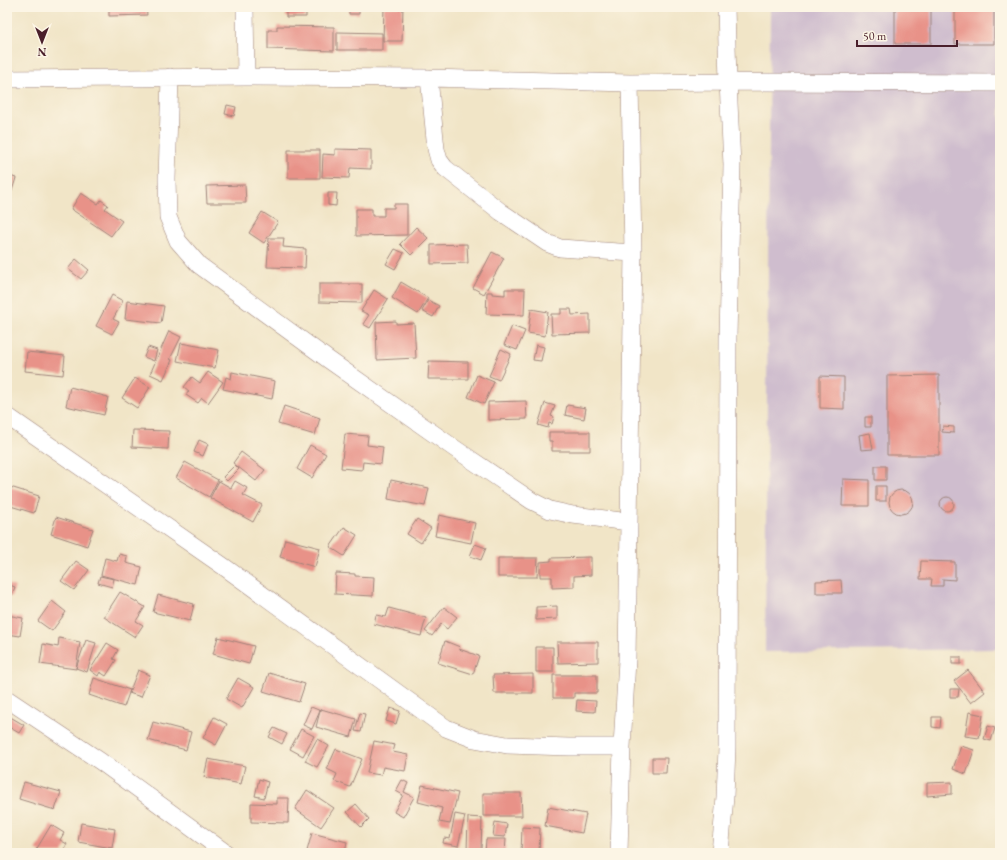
<svg xmlns="http://www.w3.org/2000/svg" width="1007" height="860" font-family="'EB Garamond',serif">
	<rect width="100%" height="100%" fill="#fcf5e5"/>
	<filter id="ink" filterUnits="userSpaceOnUse"><feTurbulence type="fractalNoise" baseFrequency=".025" numOctaves="2"/><feDisplacementMap in="SourceGraphic" scale="8" xChannelSelector="R" yChannelSelector="G"/><feConvolveMatrix kernelMatrix="1 2 1 2 8 2 1 2 1" color-interpolation-filters="sRGB"/></filter>
	<filter id="wash" filterUnits="userSpaceOnUse"><feTurbulence type="fractalNoise" baseFrequency=".012" numOctaves="4" result="noise"/><feDisplacementMap in="SourceGraphic" scale="16" xChannelSelector="R" yChannelSelector="G"/><feGaussianBlur stdDeviation="0.9" result="paint"/><feColorMatrix in="noise" values="0 0 0 0 0 0 0 0 0 0 0 0 0 0 0 0 0 1.4 0 .05"/><feComposite in="paint" operator="in"/></filter>
	<g filter="url(#wash)">
		<rect width="100%" height="100%" fill="#f1e5c7"/>
		<path fill="#cfbdce" d="M 770,7 L 1000,7 L 1000,649 L 765,652 Z"/>
		<g id="blocks">
			<path fill="#e89288" d="M 109,7 L 146,7 L 147,15 L 109,16 Z
				M 286,7 L 306,7 L 306,17 L 286,17 Z
				M 349,7 L 359,7 L 359,14 L 349,14 Z
				M 384,7 L 403,7 L 402,41 L 383,41 Z
				M 895,7 L 931,7 L 931,44 L 895,44 Z
				M 955,7 L 994,7 L 994,44 L 955,44 Z
				M 277,26 L 334,27 L 334,51 L 268,49 L 268,30 L 277,30 Z
				M 337,32 L 382,33 L 382,50 L 337,50 Z
				M 227,105 L 236,107 L 234,116 L 225,114 Z
				M 335,149 L 371,150 L 371,169 L 350,168 L 349,178 L 322,177 L 323,154 L 335,155 Z
				M 288,150 L 320,150 L 320,178 L 288,178 Z
				M 7,175 L 16,178 L 10,197 L 7,196 Z
				M 245,185 L 246,203 L 207,203 L 206,186 Z
				M 81,193 L 98,204 L 101,200 L 108,205 L 105,209 L 122,221 L 111,236 L 71,209 Z
				M 328,193 L 337,193 L 336,206 L 328,205 Z
				M 394,204 L 407,204 L 407,235 L 356,236 L 356,209 L 372,209 L 372,216 L 384,216 L 384,208 L 394,208 Z
				M 262,212 L 278,222 L 264,243 L 249,233 Z
				M 416,227 L 428,238 L 411,255 L 400,244 Z
				M 269,238 L 284,238 L 283,247 L 306,249 L 305,268 L 267,267 Z
				M 467,244 L 468,263 L 431,264 L 431,245 Z
				M 395,249 L 404,253 L 395,269 L 386,264 Z
				M 492,252 L 504,258 L 484,294 L 473,288 Z
				M 76,259 L 89,270 L 81,279 L 68,269 Z
				M 401,282 L 428,298 L 418,314 L 392,298 Z
				M 319,284 L 362,284 L 362,303 L 319,302 Z
				M 505,289 L 525,289 L 524,315 L 486,314 L 487,292 L 492,292 L 492,294 L 505,295 Z
				M 374,290 L 388,299 L 370,328 L 363,324 L 369,315 L 361,311 Z
				M 112,295 L 123,301 L 113,319 L 119,322 L 112,334 L 96,326 Z
				M 428,300 L 439,306 L 433,317 L 422,311 Z
				M 127,301 L 164,306 L 161,323 L 125,319 Z
				M 531,309 L 548,312 L 545,336 L 528,333 Z
				M 561,309 L 571,309 L 572,315 L 590,314 L 590,333 L 552,334 L 551,314 L 561,314 Z
				M 396,321 L 396,324 L 414,323 L 416,358 L 377,360 L 376,322 Z
				M 512,326 L 525,331 L 517,350 L 504,345 Z
				M 169,331 L 181,337 L 170,359 L 172,360 L 163,380 L 150,374 Z
				M 181,343 L 219,350 L 215,368 L 177,361 Z
				M 536,345 L 544,347 L 541,361 L 533,360 Z
				M 148,347 L 157,350 L 154,361 L 144,357 Z
				M 501,349 L 511,354 L 499,380 L 489,376 Z
				M 27,352 L 65,356 L 63,375 L 25,371 Z
				M 429,361 L 468,362 L 468,379 L 428,379 Z
				M 208,372 L 223,382 L 208,403 L 202,398 L 198,403 L 186,395 L 189,391 L 184,387 L 192,377 L 200,383 Z
				M 232,372 L 275,381 L 272,399 L 223,389 L 226,377 L 231,379 Z
				M 477,375 L 494,382 L 484,404 L 468,397 Z
				M 939,375 L 939,455 L 887,455 L 887,376 Z
				M 820,376 L 844,377 L 844,409 L 820,408 Z
				M 135,378 L 150,387 L 137,408 L 122,398 Z
				M 70,387 L 108,397 L 104,415 L 66,406 Z
				M 526,401 L 527,419 L 488,420 L 488,402 Z
				M 545,403 L 555,406 L 551,416 L 554,417 L 552,424 L 549,423 L 548,428 L 538,425 Z
				M 567,405 L 586,408 L 584,419 L 565,415 Z
				M 284,406 L 320,418 L 315,435 L 278,424 Z
				M 865,417 L 871,417 L 871,427 L 865,427 Z
				M 943,426 L 954,427 L 954,433 L 942,432 Z
				M 133,430 L 169,431 L 168,449 L 132,447 Z
				M 549,432 L 590,432 L 590,451 L 552,451 L 552,441 L 549,441 Z
				M 870,433 L 873,449 L 861,450 L 859,435 Z
				M 345,434 L 368,436 L 367,445 L 383,447 L 381,464 L 363,462 L 362,470 L 341,468 Z
				M 199,440 L 208,444 L 203,456 L 194,452 Z
				M 310,445 L 326,454 L 312,478 L 297,469 Z
				M 241,452 L 265,470 L 256,481 L 233,463 Z
				M 185,462 L 218,480 L 209,497 L 176,478 Z
				M 235,465 L 239,469 L 227,481 L 223,477 Z
				M 875,466 L 886,466 L 886,480 L 875,480 Z
				M 843,479 L 869,480 L 869,506 L 842,506 Z
				M 391,480 L 429,488 L 425,506 L 388,499 Z
				M 219,481 L 231,488 L 235,481 L 247,488 L 243,495 L 262,505 L 253,522 L 210,498 Z
				M 7,486 L 39,496 L 34,513 L 7,505 Z
				M 876,486 L 886,486 L 886,501 L 876,501 Z
				M889 502a12 12 0 1 1 24 0a12 12 0 1 1-24 0Z
				M940 504a7 7 0 1 1 14 0a7 7 0 1 1-14 0Z
				M 439,515 L 475,523 L 471,543 L 435,536 Z
				M 56,517 L 93,529 L 87,546 L 51,534 Z
				M 417,519 L 431,528 L 421,543 L 407,534 Z
				M 344,527 L 357,535 L 344,556 L 330,547 Z
				M 285,539 L 320,548 L 315,567 L 280,557 Z
				M 475,544 L 486,548 L 481,560 L 470,556 Z
				M 119,554 L 127,556 L 126,563 L 142,567 L 138,585 L 101,575 L 105,558 L 117,561 Z
				M 591,557 L 591,575 L 574,576 L 574,587 L 552,588 L 552,577 L 540,577 L 540,562 L 551,561 L 551,558 Z
				M 498,558 L 538,558 L 537,577 L 498,577 Z
				M 76,561 L 89,570 L 74,590 L 61,581 Z
				M 921,561 L 955,562 L 955,580 L 943,579 L 943,586 L 931,586 L 932,579 L 920,579 Z
				M 336,573 L 355,574 L 355,576 L 374,577 L 373,596 L 335,594 Z
				M 100,576 L 114,579 L 112,587 L 98,583 Z
				M 841,580 L 842,593 L 816,593 L 816,581 Z
				M 7,584 L 15,587 L 11,597 L 7,595 Z
				M 120,592 L 145,607 L 136,621 L 143,625 L 135,637 L 104,617 Z
				M 158,595 L 194,604 L 190,621 L 153,612 Z
				M 52,601 L 66,612 L 52,631 L 38,621 Z
				M 557,606 L 557,619 L 536,620 L 536,607 Z
				M 444,607 L 457,617 L 447,629 L 441,624 L 432,636 L 425,631 Z
				M 389,608 L 426,618 L 421,636 L 374,624 L 376,615 L 386,617 Z
				M 7,615 L 23,618 L 20,636 L 7,634 Z
				M 218,637 L 254,646 L 249,664 L 213,654 Z
				M 59,638 L 80,642 L 76,669 L 40,664 L 43,644 L 58,647 Z
				M 86,640 L 96,643 L 87,672 L 76,668 Z
				M 445,641 L 460,647 L 459,649 L 479,656 L 473,674 L 438,663 Z
				M 557,642 L 598,642 L 598,662 L 558,663 Z
				M 107,643 L 118,650 L 113,659 L 116,660 L 106,676 L 100,672 L 98,676 L 90,670 Z
				M 536,647 L 553,647 L 553,672 L 536,672 Z
				M 952,657 L 961,657 L 961,664 L 952,664 Z
				M 138,670 L 150,675 L 141,697 L 129,693 Z
				M 968,670 L 985,692 L 971,703 L 954,681 Z
				M 269,673 L 305,684 L 299,702 L 263,691 Z
				M 533,674 L 533,693 L 494,693 L 493,675 Z
				M 553,675 L 597,675 L 597,693 L 574,693 L 574,698 L 553,698 Z
				M 94,678 L 130,690 L 124,707 L 89,695 Z
				M 238,678 L 254,687 L 242,708 L 226,699 Z
				M 950,689 L 959,689 L 958,697 L 950,697 Z
				M 577,700 L 596,701 L 595,712 L 576,711 Z
				M 311,707 L 321,711 L 321,709 L 356,719 L 351,737 L 316,727 L 320,711 L 312,729 L 303,725 Z
				M 390,708 L 400,711 L 396,724 L 386,721 Z
				M 969,712 L 983,715 L 979,738 L 965,736 Z
				M 360,713 L 365,714 L 361,732 L 355,731 Z
				M 7,715 L 24,725 L 19,733 L 7,726 Z
				M 214,717 L 227,724 L 216,745 L 203,738 Z
				M 932,717 L 941,717 L 940,728 L 932,727 Z
				M 153,722 L 191,732 L 186,750 L 148,740 Z
				M 988,726 L 995,728 L 991,741 L 984,739 Z
				M 274,728 L 287,734 L 282,744 L 269,737 Z
				M 301,729 L 314,736 L 303,756 L 290,749 Z
				M 317,739 L 329,746 L 317,767 L 305,761 Z
				M 374,741 L 395,745 L 393,752 L 408,755 L 405,771 L 383,767 L 381,775 L 367,773 Z
				M 961,746 L 974,750 L 966,774 L 953,769 Z
				M 336,749 L 362,759 L 350,787 L 334,781 L 337,774 L 327,769 Z
				M 652,758 L 667,758 L 666,773 L 652,773 Z
				M 208,759 L 245,766 L 241,784 L 204,777 Z
				M 259,779 L 268,782 L 264,798 L 255,796 Z
				M 402,780 L 408,783 L 404,792 L 414,797 L 403,817 L 394,812 L 403,795 L 396,791 Z
				M 24,782 L 61,792 L 55,810 L 19,799 Z
				M 952,782 L 952,794 L 927,796 L 927,783 Z
				M 422,785 L 458,793 L 450,824 L 439,822 L 442,808 L 418,802 Z
				M 307,790 L 334,808 L 321,827 L 295,809 Z
				M 483,793 L 521,793 L 522,816 L 483,816 Z
				M 277,798 L 289,798 L 288,823 L 251,822 L 251,803 L 277,804 Z
				M 356,804 L 369,819 L 361,827 L 347,812 Z
				M 548,807 L 586,814 L 582,833 L 545,826 Z
				M 455,814 L 465,816 L 458,846 L 443,843 L 444,838 L 450,839 Z
				M 468,817 L 482,818 L 481,851 L 467,851 Z
				M 495,822 L 507,824 L 505,837 L 493,836 Z
				M 81,823 L 115,829 L 112,848 L 78,842 Z
				M 51,825 L 64,833 L 60,840 L 67,844 L 62,853 L 41,853 L 36,850 Z
				M 522,827 L 540,828 L 539,853 L 521,853 Z
				M 312,833 L 347,842 L 345,853 L 316,853 L 307,851 Z
				M 486,839 L 506,839 L 505,853 L 485,853 Z"/>
		</g>
	</g>
	<g filter="url(#ink)">
		<use href="#blocks" fill-opacity="0" stroke="#9e8279" stroke-width="1"/>
		<g fill="none" stroke-linecap="round" stroke-linejoin="round">
			<defs>
				<path id="minor" d="M 245,7 L 246,77
					M 170,77 L 167,179 L 168,217 L 178,241 L 199,265 L 329,360 L 454,448 L 532,501 L 550,510 L 573,515 L 629,522
					M 429,78 L 436,149 L 439,160 L 445,168 L 501,212 L 547,243 L 560,248 L 633,253
					M 7,79 L 246,77 L 429,78 L 630,83 L 728,82 L 1000,83
					M 7,416 L 223,566 L 446,728 L 474,739 L 507,745 L 569,747 L 622,747
					M 7,699 L 100,761 L 226,853
					M 619,853 L 622,747 L 627,660 L 633,253 L 630,83
					M 720,853 L 725,797 L 727,748 L 728,337 L 732,165 L 728,82 L 726,7"/>
			</defs>
			<use href="#minor" stroke="#9e8279" stroke-width="18"/>
			<use href="#minor" stroke="#fff" stroke-width="17"/>
		</g>
	</g>
	<rect width="1007" height="860" fill="none" stroke="#fcf5e5" stroke-width="24"/>
	<g transform="translate(42 42) rotate(180)" stroke="#fcf5e5" stroke-width="3" paint-order="stroke">
	<path d="M0-3L7 15L0 10L-7 15Z" fill="#4a1f2b"/>
	<text y="-6" font-size="11" font-weight="bold" text-anchor="middle" fill="#4a1f2b">N</text>
	</g>
	<path d="M857 40v6h100v-6" fill="none" stroke="#4a1f2b" stroke-width="2"/>
	<text x="863" y="40" font-size="12" fill="#4a1f2b" stroke="#fcf5e5" stroke-width="3" paint-order="stroke">50 m</text>
</svg>
